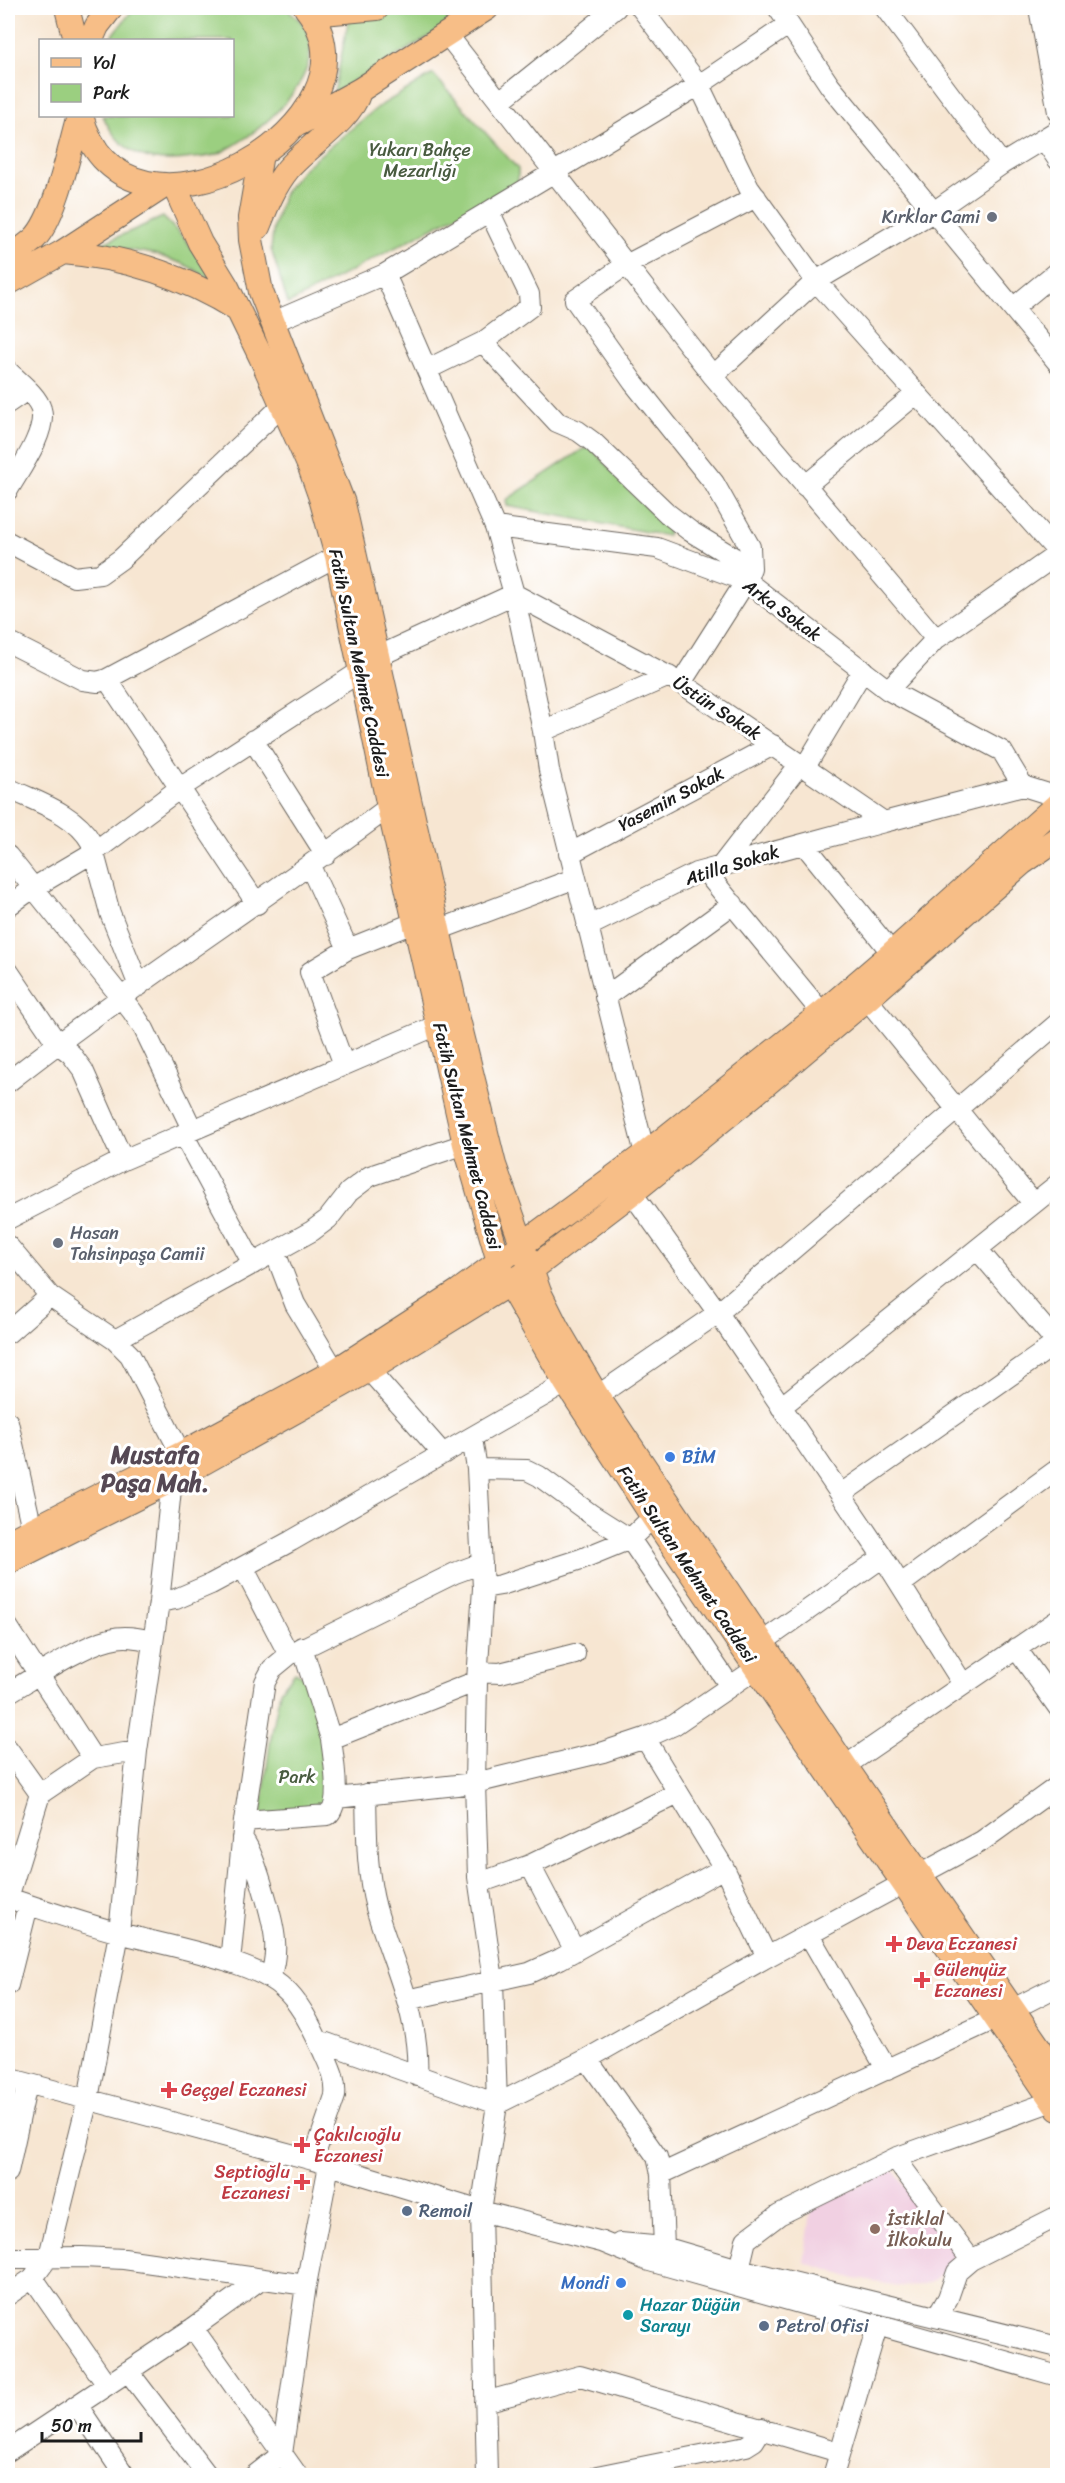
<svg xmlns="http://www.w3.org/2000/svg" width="1065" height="2483" font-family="Sriracha,sans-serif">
	<rect width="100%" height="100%" fill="#fff"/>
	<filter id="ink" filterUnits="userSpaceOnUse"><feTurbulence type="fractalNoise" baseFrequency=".0167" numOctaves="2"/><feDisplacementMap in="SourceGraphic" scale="12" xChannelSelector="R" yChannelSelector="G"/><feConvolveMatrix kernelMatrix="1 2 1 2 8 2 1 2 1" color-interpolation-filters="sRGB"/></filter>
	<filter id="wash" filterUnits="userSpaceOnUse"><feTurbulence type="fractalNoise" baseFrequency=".008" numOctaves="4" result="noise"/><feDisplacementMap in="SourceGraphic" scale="24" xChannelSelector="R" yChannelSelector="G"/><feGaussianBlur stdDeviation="1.35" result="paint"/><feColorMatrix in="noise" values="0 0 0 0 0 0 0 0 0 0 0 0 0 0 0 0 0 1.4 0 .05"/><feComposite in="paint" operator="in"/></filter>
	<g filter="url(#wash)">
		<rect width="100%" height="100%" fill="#f7e6d2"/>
		<path fill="#f1d0e2" d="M 893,2170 L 960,2257 L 936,2279 L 920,2285 L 901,2286 L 855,2279 L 804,2262 L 812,2206 Z"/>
		<path fill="#9bcf80" stroke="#5c764e" stroke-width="1.5" d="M 139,8 L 286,8 C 296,17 308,25 310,40 C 316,87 258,134 220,153 C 213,157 202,157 193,158 C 151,165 121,156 103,116 L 232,116 L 232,40 L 109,40 L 130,13 Z
			M 443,8 L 477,8 L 334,93 L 350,12 L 427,10 Z
			M 433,74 L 518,169 L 518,183 L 288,304 L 271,249 L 274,225 L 284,193 L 304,168 L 378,107 Z
			M 163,217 L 187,241 L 214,281 L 184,264 L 154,254 L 99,245 Z
			M 591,448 L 668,531 L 667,536 L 507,506 L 506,500 L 583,449 Z
			M 295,1672 L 307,1678 C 318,1723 336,1766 321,1812 L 261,1815 L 270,1743 L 280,1691 Z"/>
	</g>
	<g filter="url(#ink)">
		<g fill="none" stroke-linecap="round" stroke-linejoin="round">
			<defs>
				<path id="minor" d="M 641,8 L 699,85 L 749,188 L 816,281 L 1058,552
					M 778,8 L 830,86 L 1058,363
					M 885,8 L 1002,164
					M 1039,8 L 1058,112
					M 446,33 L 713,376 L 936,639
					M 500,101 L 616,8
					M 1044,139 L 1058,160
					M 385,274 L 495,527 L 514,594 L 543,731 L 549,770 L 645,1154
					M 1013,308 L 1058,271
					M 273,322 L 385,274 L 699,85 L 788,25
					M 483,342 L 557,422 L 578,431 L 593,442 L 668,514 L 690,531 L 751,568
					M 428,369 L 483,342 L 530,307 L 529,294 L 490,213
					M 8,371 C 18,381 37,395 41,409 C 48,431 18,472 8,490
					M 713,376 L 816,281 L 935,211 L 1002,164 L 1058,130
					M 8,403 L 27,390
					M 805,486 L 916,394
					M 495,527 L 657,548 L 746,581 L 888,690 L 1002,751 L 1023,786
					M 8,542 L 74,577 L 100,574 L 121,559 L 282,406
					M 8,642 L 83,680 L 98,682 L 107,679 L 337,556
					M 379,656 L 514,594 L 681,683 L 884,822 L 1023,786 L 1058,797
					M 107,679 L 257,904
					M 681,683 L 746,581 L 751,568 L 750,547 L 714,483 L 633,382 L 575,300 L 626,265 L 756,197
					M 888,690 L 936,639 L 1058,554
					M 543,731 L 669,676
					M 253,740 L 326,855
					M 805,767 L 863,670
					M 8,788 C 36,802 75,813 91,842 L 110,913 L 139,986
					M 804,844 L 892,953
					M 569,854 L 773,745
					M 8,856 L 132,1011 L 144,1029 L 192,1129
					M 310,866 L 348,949
					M 721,866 L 800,764
					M 705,871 L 822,1013
					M 8,906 L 33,888 L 94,852 L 180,788 L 361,671
					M 587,927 L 696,873 L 884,822
					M 438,930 L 576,878
					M 8,971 L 57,1043 L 71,1054 L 83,1070 L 123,1160
					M 605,997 L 733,904
					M 867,999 L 1033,1203
					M 344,1065 L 310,972 L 348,949 L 416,922
					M 8,1082 C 131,985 264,901 389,807
					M 183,1134 L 253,1264
					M 632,1193 L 718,1313 L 883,1557 L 761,1643
					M 8,1219 L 123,1160 L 440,1024
					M 8,1246 L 50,1296 L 115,1340 L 130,1355 L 181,1454 L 172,1480 L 159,1602 L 137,1751 L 119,1933 L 88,2099 L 49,2256 L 33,2278 L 8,2295
					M 977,1249 L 1058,1344
					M 275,1252 L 295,1304 L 335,1371
					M 8,1333 L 50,1296
					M 115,1340 L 312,1231 L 328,1219 L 349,1192 L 370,1176 L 465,1144
					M 369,1370 L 443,1454
					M 597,1396 L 718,1313 L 1058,1023
					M 781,1407 L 1058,1184
					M 8,1422 L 32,1529
					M 477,1469 L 527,1470 L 539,1476 L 592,1515 L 630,1539 L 730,1686
					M 841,1494 L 1058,1342
					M 883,1557 L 963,1684
					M 243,1567 L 289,1655 L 455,1573 L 482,1563
					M 901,1584 L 1058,1469
					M 483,1588 L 501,1585 L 581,1559 L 630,1539 L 653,1517
					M 159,1602 L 176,1599 L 211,1584 L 291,1541 L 566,1383
					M 8,1627 L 93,1758
					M 302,1647 L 331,1739 L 477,1681 L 483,1588 L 477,1469 L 472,1438
					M 1016,1648 L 1058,1707
					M 478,1672 L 500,1673 L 575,1654
					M 477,1681 L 475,1783 L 478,1877 L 493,1980 L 497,2104 L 481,2211 L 487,2476
					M 8,1693 C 35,1677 81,1646 110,1639 C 125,1635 138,1638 152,1641
					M 645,1738 L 724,1868 L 767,1957
					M 8,1749 L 40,1794
					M 845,1766 L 1058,1620
					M 366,1794 C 367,1832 366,1871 376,1908 C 392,1963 421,2017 417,2076
					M 336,1798 L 475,1783 L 603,1752 L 645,1738 L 674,1725 L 757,1668
					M 244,1821 L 328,1815 C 342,1804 333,1756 331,1739
					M 242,1838 C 254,1850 274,1922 275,1941 C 276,1954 274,1966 270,1978
					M 530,1865 L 575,1951
					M 479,1883 L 530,1865 L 678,1793
					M 8,1898 C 45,1910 82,1923 120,1933 C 162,1945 253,1960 283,1988 C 301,2003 312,2029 322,2049 C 329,2065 337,2079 335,2096 L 313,2160
					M 8,1898 L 40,1794 L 93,1758 L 137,1751
					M 809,1935 L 887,2070
					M 230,1962 L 244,1821 L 265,1682 L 272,1669 L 289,1655
					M 8,1985 L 28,1905
					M 407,2000 L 529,1973 L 560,1959 L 724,1868
					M 1013,2009 L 1058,1986
					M 318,2040 L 497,2104 L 587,2059 L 767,1957 L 982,1841 L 1058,1786
					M 587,2059 L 657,2157 L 661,2174 L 664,2247
					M 8,2078 L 313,2160 L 481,2211 L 602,2242 L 646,2260 L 1058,2376
					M 895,2158 L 971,2260
					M 8,2172 L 27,2084
					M 661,2174 L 995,2019
					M 620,2243 L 664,2247 L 739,2269 L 1058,2347
					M 8,2258 L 82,2257 L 124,2259 L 306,2285
					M 739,2269 L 746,2240 L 779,2215 L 895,2158 L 1058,2099
					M 33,2278 L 107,2385
					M 937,2317 L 948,2298 L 957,2272 L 971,2260 L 1058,2216
					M 193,2328 L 298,2476
					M 128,2371 L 208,2476
					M 485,2402 L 580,2376 L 839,2452
					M 77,2405 L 125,2476
					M 8,2451 L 193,2328 L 261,2279
					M 254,2476 L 282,2454 L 306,2285 L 329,2165
					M 597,2476 L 746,2446 L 754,2441 L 762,2428
					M 833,2476 L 877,2327"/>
				<path id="major" d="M 67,8 L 75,40
					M 312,14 L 377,8
					M 91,40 L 97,26 L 111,8
					M 81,116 C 125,278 396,119 306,8
					M 300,123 L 360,90 L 487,8
					M 261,154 L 250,218 L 251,240 L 261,292 L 343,503 L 458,1019 L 494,1165 L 539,1292 L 557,1328 L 597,1396 L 845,1766 L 1058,2075
					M 174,185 L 200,243 L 227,287 L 261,357 L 310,467 L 321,498 L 337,556 L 389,807 L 465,1144 L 502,1272 L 566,1383 L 653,1517 L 1058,2109
					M 258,227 C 266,207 274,186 288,169 C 309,145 350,121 359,92
					M 63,252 C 127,257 184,276 238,310
					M 8,259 C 16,253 26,246 34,239 C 56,217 70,147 79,116
					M 8,283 L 63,252 L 164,186
					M 8,1542 L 181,1454 L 335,1371 L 459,1291 L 645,1154 L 822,1013 L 892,953 L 1058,804
					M 8,1562 L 172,1480 L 369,1370 L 531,1270 L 632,1193 L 752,1096 L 867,999 L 1022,863 L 1058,838"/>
			</defs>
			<use href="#minor" stroke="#69635c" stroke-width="22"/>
			<use href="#major" stroke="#69635c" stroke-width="26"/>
			<use href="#minor" stroke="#fff" stroke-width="20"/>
			<use href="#major" stroke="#f7be87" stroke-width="24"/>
		</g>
	</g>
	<g fill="#6b7280" stroke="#fff" stroke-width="2">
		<circle cx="992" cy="217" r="6"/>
		<circle cx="58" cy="1243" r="6"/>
	</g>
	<g fill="#3f7fe0" stroke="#fff" stroke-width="2">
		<circle cx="670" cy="1457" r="6"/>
		<circle cx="621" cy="2283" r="6"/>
	</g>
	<g fill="#e0444e" stroke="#fff" stroke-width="2">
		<path d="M891 1935h6v6h6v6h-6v6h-6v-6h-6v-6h6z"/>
		<path d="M919 1971h6v6h6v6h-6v6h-6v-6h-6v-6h6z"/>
		<path d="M166 2081h6v6h6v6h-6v6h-6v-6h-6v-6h6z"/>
		<path d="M299 2136h6v6h6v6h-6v6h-6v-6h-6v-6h6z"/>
		<path d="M299 2173h6v6h6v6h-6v6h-6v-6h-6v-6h6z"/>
	</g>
	<g fill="#5c6f8a" stroke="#fff" stroke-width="2">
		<circle cx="407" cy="2211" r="6"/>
		<circle cx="764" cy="2326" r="6"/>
	</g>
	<circle fill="#8d6e63" stroke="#fff" stroke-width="2" cx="875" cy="2229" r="6"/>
	<circle fill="#0f9aa8" stroke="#fff" stroke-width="2" cx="628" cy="2315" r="6"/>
	<g text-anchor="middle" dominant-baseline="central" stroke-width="6" stroke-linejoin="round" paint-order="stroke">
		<g font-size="18" fill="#485b3f" stroke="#fff">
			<text x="420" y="150">Yukarı Bahçe<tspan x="420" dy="21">Mezarlığı</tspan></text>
			<text x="297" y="1777">Park</text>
		</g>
		<g font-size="18" fill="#5b616d" stroke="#fff" text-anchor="end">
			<text x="980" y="217">Kırklar Cami</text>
			<text x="70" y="1233" text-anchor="start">Hasan<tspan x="70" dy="21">Tahsinpaşa Camii</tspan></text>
		</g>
		<g font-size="18" fill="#1c1c1c" stroke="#fff">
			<text transform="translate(782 610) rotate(36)">Arka Sokak</text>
			<text transform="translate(359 663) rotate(78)">Fatih Sultan Mehmet Caddesi</text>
			<text transform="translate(717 708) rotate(33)">Üstün Sokak</text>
			<text transform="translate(671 799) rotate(-28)">Yasemin Sokak</text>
			<text transform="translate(732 865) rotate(-17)">Atilla Sokak</text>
			<text transform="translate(467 1136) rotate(76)">Fatih Sultan Mehmet Caddesi</text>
			<text transform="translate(687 1564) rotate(56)">Fatih Sultan Mehmet Caddesi</text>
		</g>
		<g font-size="18" fill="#366cbe" stroke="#fff" text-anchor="start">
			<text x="682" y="1457">BİM</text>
			<text x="609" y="2283" text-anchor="end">Mondi</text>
		</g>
		<g font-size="18" fill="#be3a42" stroke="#fff" text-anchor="start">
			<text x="906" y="1944">Deva Eczanesi</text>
			<text x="934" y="1970">Gülenyüz<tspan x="934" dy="21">Eczanesi</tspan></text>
			<text x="181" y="2090">Geçgel Eczanesi</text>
			<text x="314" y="2135">Çakılcıoğlu<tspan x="314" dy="21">Eczanesi</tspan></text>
			<text x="290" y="2172" text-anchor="end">Septioğlu<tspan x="290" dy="21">Eczanesi</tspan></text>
		</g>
		<g font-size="18" fill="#4e5e75" stroke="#fff" text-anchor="start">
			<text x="419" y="2211">Remoil</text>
			<text x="776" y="2326">Petrol Ofisi</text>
		</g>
		<g font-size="18" fill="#785e54" stroke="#fff" text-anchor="start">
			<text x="887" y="2219">İstiklal<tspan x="887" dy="21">İlkokulu</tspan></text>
		</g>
		<g font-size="18" fill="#0d838f" stroke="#fff" text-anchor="start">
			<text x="640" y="2305">Hazar Düğün<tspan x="640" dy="21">Sarayı</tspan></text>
		</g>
		<g font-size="24" font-weight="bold" fill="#554854" stroke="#fff">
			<text x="155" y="1455">Mustafa<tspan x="155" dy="28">Paşa Mah.</tspan></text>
		</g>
	</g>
	<rect width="1065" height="2483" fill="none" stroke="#fff" stroke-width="30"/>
	<rect x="39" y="39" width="195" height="78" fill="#ffffff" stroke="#a4a4a4" stroke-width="1.5"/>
	<rect x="51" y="58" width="30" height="9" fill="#f7be87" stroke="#a4a4a4" stroke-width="1.5"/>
	<text x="93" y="69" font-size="18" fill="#1c1c1c">Yol</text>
	<rect x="51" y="84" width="30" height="18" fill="#9bcf80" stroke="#a4a4a4" stroke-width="1.5"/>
	<text x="93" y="99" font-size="18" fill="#1c1c1c">Park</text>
	<path d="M42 2432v9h99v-9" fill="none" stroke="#1c1c1c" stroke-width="3"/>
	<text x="51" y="2432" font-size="18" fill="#1c1c1c" stroke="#ffffff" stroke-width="4.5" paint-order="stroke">50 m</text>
</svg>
